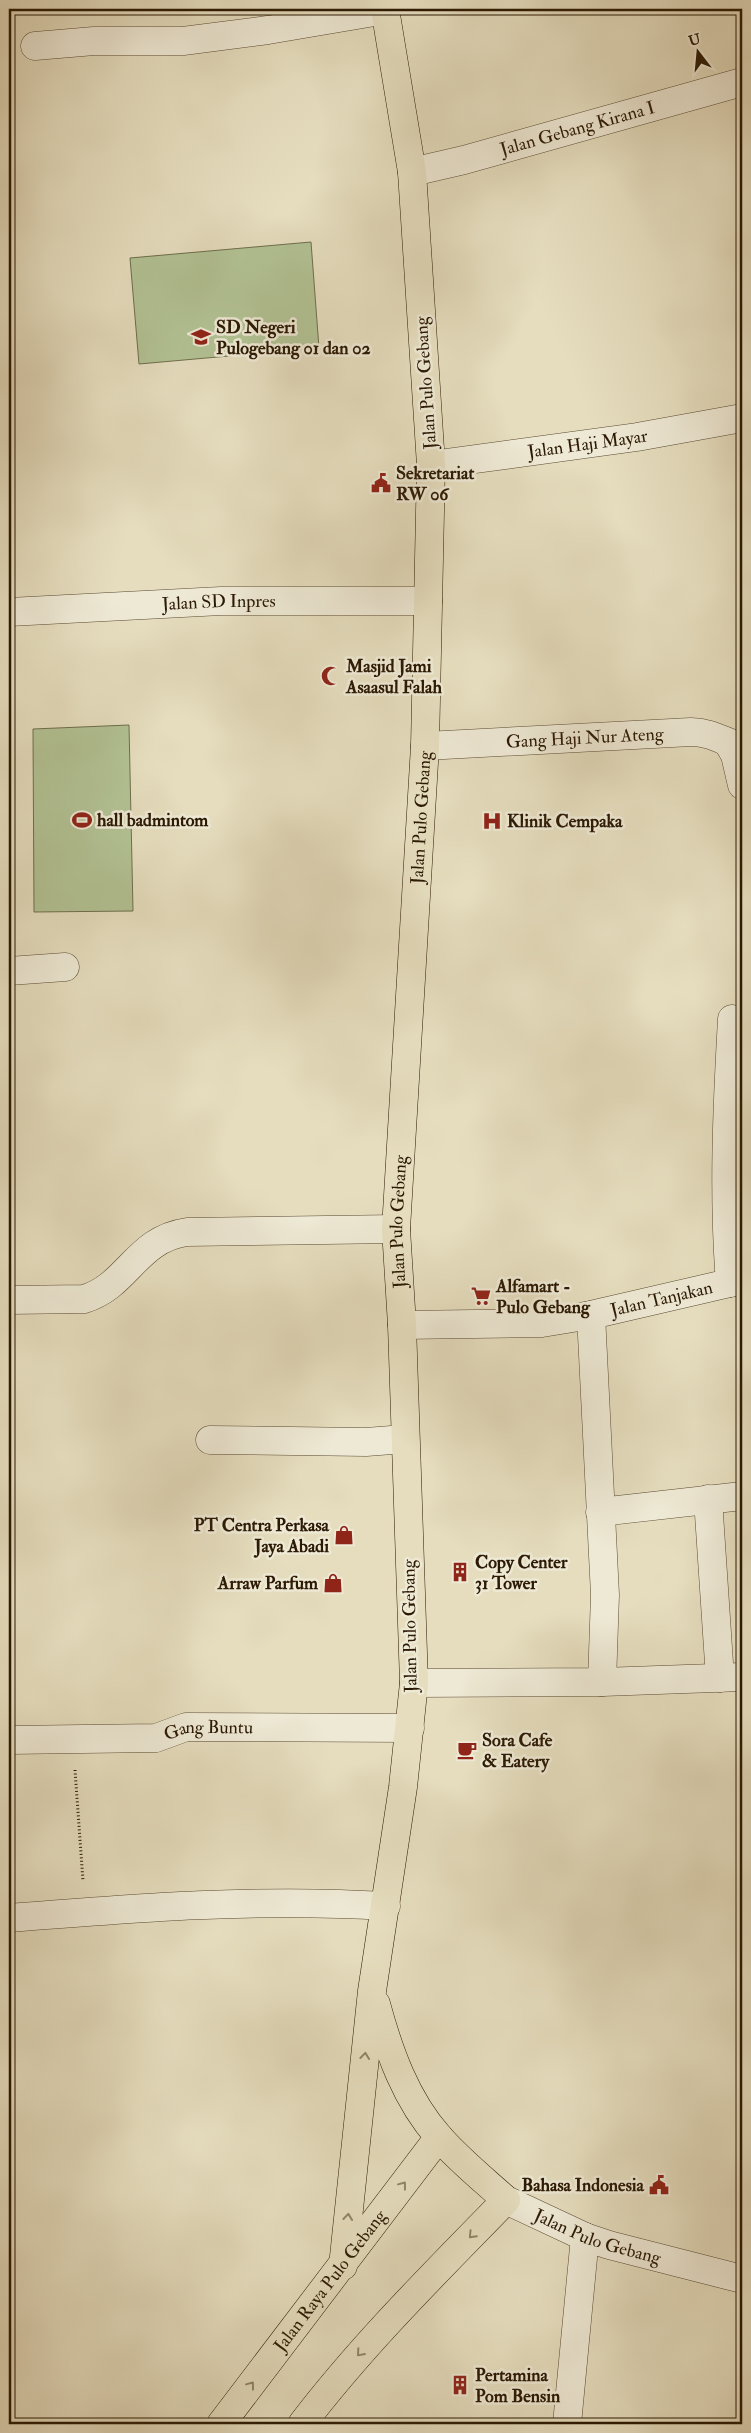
<svg xmlns="http://www.w3.org/2000/svg" width="751" height="2433" font-family="'IM FELL Double Pica',serif">
	<rect width="100%" height="100%" fill="#e5ddbe"/>
	<filter id="stains"><feTurbulence type="fractalNoise" baseFrequency=".004" numOctaves="4"/><feColorMatrix values="0 0 0 0 .2 0 0 0 0 .09 0 0 0 0 .02 0 0 0 .5 -.17"/></filter>
	<radialGradient id="worn" r=".72"><stop offset=".6" stop-color="#630" stop-opacity="0"/><stop offset="1" stop-color="#630" stop-opacity=".3"/></radialGradient>
	<path fill="#b2c294" stroke="#6e6e4c" d="M 311,242 L 319,348 L 139,364 L 130,258 Z
		M 129,725 L 133,911 L 34,912 L 33,729 Z"/>
	<g fill="none" stroke-linecap="round" stroke-linejoin="round">
		<defs>
			<g id="minor">
				<path d="M 35,46 L 94,41 L 183,41 L 268,30 L 386,10"/>
				<path id="s1" d="M 412,172 L 464,160 L 742,82"/>
				<path id="s2" d="M 431,465 L 637,437 L 742,418"/>
				<path id="s3" d="M 9,612 L 221,601 L 428,601"/>
				<path d="M 728,743 L 735,755 L 742,785"/>
				<path id="s4" d="M 425,746 L 691,732 C 711,732 724,742 742,747"/>
				<path d="M 9,971 L 65,967"/>
				<path d="M 730,1283 C 723,1195 727,1106 732,1019"/>
				<path d="M 9,1300 L 84,1299 C 128,1286 136,1239 187,1232 L 396,1229"/>
				<path d="M 591,1315 L 605,1595 L 602,1682"/>
				<path id="s5" d="M 402,1325 L 542,1323 L 591,1315 L 742,1280"/>
				<path d="M 210,1440 L 366,1442 L 405,1439"/>
				<path d="M 708,1499 L 720,1678"/>
				<path d="M 600,1512 L 742,1496"/>
				<path d="M 414,1683 L 602,1682 L 742,1677"/>
				<path id="s6" d="M 9,1740 L 156,1738 L 186,1727 L 410,1728"/>
				<path d="M 9,1918 C 134,1908 260,1898 386,1906"/>
				<path id="s7" d="M 506,2200 L 585,2237 L 609,2245 L 742,2279"/>
				<path d="M 567,2424 L 585,2237"/>
			</g>
			<g id="major">
				<path id="s8" d="M 343,2266 L 372,1991 L 403,1787 L 414,1683 L 402,1325 L 396,1229 L 425,746 L 431,465 L 412,172 L 385,9"/>
				<path id="s9" d="M 221,2424 L 439,2137"/>
				<path d="M 302,2424 C 363,2344 435,2273 506,2200 C 484,2180 459,2160 439,2137 C 406,2100 389,2052 376,2004"/>
			</g>
		</defs>
		<use href="#minor" stroke="#5a4a32" stroke-width="29"/>
		<use href="#major" stroke="#2b1903" stroke-width="29"/>
		<path stroke="#2b1903" stroke-width="3" stroke-dasharray="1 2.5" stroke-linecap="butt" d="M 75,1770 L 83,1881"/>
		<use href="#minor" stroke="#eee9d5" stroke-width="28"/>
		<use href="#major" stroke="#e5ddbe" stroke-width="28"/>
	</g>
	<defs><path id="oneway-chevron" d="M-2-3.5L2.5 0L-2 3.5" fill="none" stroke-width="1.6" stroke-linecap="round" stroke-linejoin="round" transform="scale(1.25)"/></defs>
	<g stroke="#91856a">
		<use href="#oneway-chevron" transform="translate(365 2056) rotate(-84)"/>
		<use href="#oneway-chevron" transform="translate(403 2185) rotate(-53)"/>
		<use href="#oneway-chevron" transform="translate(348 2217) rotate(-84)"/>
		<use href="#oneway-chevron" transform="translate(472 2235) rotate(134)"/>
		<use href="#oneway-chevron" transform="translate(360 2353) rotate(131)"/>
		<use href="#oneway-chevron" transform="translate(251 2385) rotate(-53)"/>
	</g>
	<defs>
		<symbol id="school-bare" viewBox="-9 -9 18 18"><path d="M0-5L7-2L0 1L-7-2ZM-4 1L0 2.5L4 1V4Q0 6-4 4Z" fill="#8f2418" stroke="#eee9d5" stroke-width="2.5" paint-order="stroke"/></symbol>
		<symbol id="civic-bare" viewBox="-9 -9 18 18"><path d="M-.6-6.5H3V-4.5H.6V-3L4-1V1h2V6H-6V1h2V-1L-.6-3ZM-1.2 2.5V6h2.4V2.5Z" fill="#8f2418" stroke="#eee9d5" stroke-width="2.5" paint-order="stroke"/></symbol>
		<symbol id="mosque-bare" viewBox="-9 -9 18 18"><path d="M3.5-4.9A6 6 0 1 0 3.5 4.9A5 5 0 1 1 3.5-4.9Z" fill="#8f2418" stroke="#eee9d5" stroke-width="2.5" paint-order="stroke"/></symbol>
		<symbol id="stadium-bare" viewBox="-9 -9 18 18"><path d="M0-5a6.5 5 0 1 0 0 10a6.5 5 0 1 0 0-10ZM-3.5-1.8h7v3.6h-7Z" fill="#8f2418" stroke="#eee9d5" stroke-width="2.5" paint-order="stroke"/></symbol>
		<symbol id="hospital-bare" viewBox="-9 -9 18 18"><path d="M-5-5h3v3.5h4V-5h3V5h-3V1.5h-4V5h-3Z" fill="#8f2418" stroke="#eee9d5" stroke-width="2.5" paint-order="stroke"/></symbol>
		<symbol id="supermarket-bare" viewBox="-9 -9 18 18"><path d="M-6-5.5h2.5l.6 2H6L4.5 2H-2.5L-4.4-4H-6ZM-1.5 3.2a1.3 1.3 0 1 0 .1 0ZM3 3.2a1.3 1.3 0 1 0 .1 0Z" fill="#8f2418" stroke="#eee9d5" stroke-width="2.5" paint-order="stroke"/></symbol>
		<symbol id="shop-bare" viewBox="-9 -9 18 18"><path d="M-5-2.5h2.3a2.7 3.5 0 0 1 5.4 0H5L5.5 6h-11ZM-1.5-2.5h3a1.5 2.3 0 0 0-3 0Z" fill="#8f2418" stroke="#eee9d5" stroke-width="2.5" paint-order="stroke"/></symbol>
		<symbol id="building-bare" viewBox="-9 -9 18 18"><path d="M-4-6H4V6H1V3H-1V6H-4ZM-2.5-4.3h1.7v1.8h-1.7ZM.8-4.3h1.7v1.8H.8ZM-2.5-1h1.7V.8h-1.7ZM.8-1h1.7V.8H.8Z" fill="#8f2418" stroke="#eee9d5" stroke-width="2.5" paint-order="stroke"/></symbol>
		<symbol id="cafe-bare" viewBox="-9 -9 18 18"><path d="M-5.5-4.5H6V0H3Q3 3.5 0 3.5H-2.5Q-5.5 3.5-5.5 0ZM3-3.2v2h1.7v-2ZM-6 4.5H4V6H-6Z" fill="#8f2418" stroke="#eee9d5" stroke-width="2.5" paint-order="stroke"/></symbol>
	</defs>
	<g fill-rule="evenodd">
		<use href="#school-bare" x="187" y="323" width="28" height="28"/>
		<use href="#civic-bare" x="367" y="469" width="28" height="28"/>
		<use href="#mosque-bare" x="317" y="662" width="28" height="28"/>
		<use href="#stadium-bare" x="68" y="806" width="28" height="28"/>
		<use href="#hospital-bare" x="478" y="807" width="28" height="28"/>
		<use href="#supermarket-bare" x="467" y="1282" width="28" height="28"/>
		<use href="#shop-bare" x="330" y="1521" width="28" height="28"/>
		<use href="#building-bare" x="446" y="1558" width="28" height="28"/>
		<use href="#shop-bare" x="319" y="1569" width="28" height="28"/>
		<use href="#cafe-bare" x="453" y="1736" width="28" height="28"/>
		<use href="#civic-bare" x="645" y="2171" width="28" height="28"/>
		<use href="#building-bare" x="446" y="2371" width="28" height="28"/>
	</g>
	<g text-anchor="middle" dominant-baseline="central" stroke-width="5" stroke-linejoin="round" paint-order="stroke">
		<g font-size="18" fill="#2b1903" stroke="#eee9d5">
			<text stroke="none"><textPath href="#s1" startOffset="171">Jalan Gebang Kirana I</textPath></text>
			<text transform="translate(426 383) rotate(-94)">Jalan Pulo Gebang</text>
			<text stroke="none"><textPath href="#s2" startOffset="158">Jalan Haji Mayar</textPath></text>
			<text stroke="none"><textPath href="#s3" startOffset="210">Jalan SD Inpres</textPath></text>
			<text stroke="none"><textPath href="#s4" startOffset="160">Gang Haji Nur Ateng</textPath></text>
			<text stroke="none"><textPath href="#s8" startOffset="1454">Jalan Pulo Gebang</textPath></text>
			<text stroke="none"><textPath href="#s8" startOffset="1049">Jalan Pulo Gebang</textPath></text>
			<text stroke="none"><textPath href="#s5" startOffset="262">Jalan Tanjakan</textPath></text>
			<text transform="translate(410 1626) rotate(-91)">Jalan Pulo Gebang</text>
			<text stroke="none"><textPath href="#s6" startOffset="201">Gang Buntu</textPath></text>
			<text stroke="none"><textPath href="#s7" startOffset="99">Jalan Pulo Gebang</textPath></text>
			<text stroke="none"><textPath href="#s9" startOffset="180">Jalan Raya Pulo Gebang</textPath></text>
		</g>
		<g font-size="18" font-weight="bold" fill="#2b1903" stroke="#eee9d5" text-anchor="start">
			<text x="216" y="327">SD Negeri<tspan x="216" dy="21">Pulogebang 01 dan 02</tspan></text>
			<text x="396" y="473">Sekretariat<tspan x="396" dy="21">RW 06</tspan></text>
			<text x="346" y="666">Masjid Jami<tspan x="346" dy="21">Asaasul Falah</tspan></text>
			<text x="97" y="820">hall badmintom</text>
			<text x="507" y="821">Klinik Cempaka</text>
			<text x="496" y="1286">Alfamart -<tspan x="496" dy="21">Pulo Gebang</tspan></text>
			<text x="329" y="1525" text-anchor="end">PT Centra Perkasa<tspan x="329" dy="21">Jaya Abadi</tspan></text>
			<text x="475" y="1562">Copy Center<tspan x="475" dy="21">31 Tower</tspan></text>
			<text x="318" y="1583" text-anchor="end">Arraw Parfum</text>
			<text x="482" y="1740">Sora Cafe<tspan x="482" dy="21">&amp; Eatery</tspan></text>
			<text x="644" y="2185" text-anchor="end">Bahasa Indonesia</text>
			<text x="475" y="2375">Pertamina<tspan x="475" dy="21">Pom Bensin</tspan></text>
		</g>
	</g>
	<rect width="751" height="2433" fill="none" stroke="#e5ddbe" stroke-width="30"/>
	<rect x="10" y="10" width="731" height="2413" fill="none" stroke="#2b1903" stroke-width="2.5"/>
	<rect x="15" y="15" width="721" height="2403" fill="none" stroke="#2b1903"/>
	<g transform="translate(698 52) rotate(344)" stroke="#eee9d5" stroke-width="4" paint-order="stroke">
	<path d="M0-4L9 19L0 12L-9 19Z" fill="#2b1903"/>
	<text y="-8" font-size="14" font-weight="bold" text-anchor="middle" fill="#2b1903">U</text>
	</g>
	<rect width="100%" height="100%" filter="url(#stains)"/>
	<rect width="100%" height="100%" fill="url(#worn)"/>
</svg>
